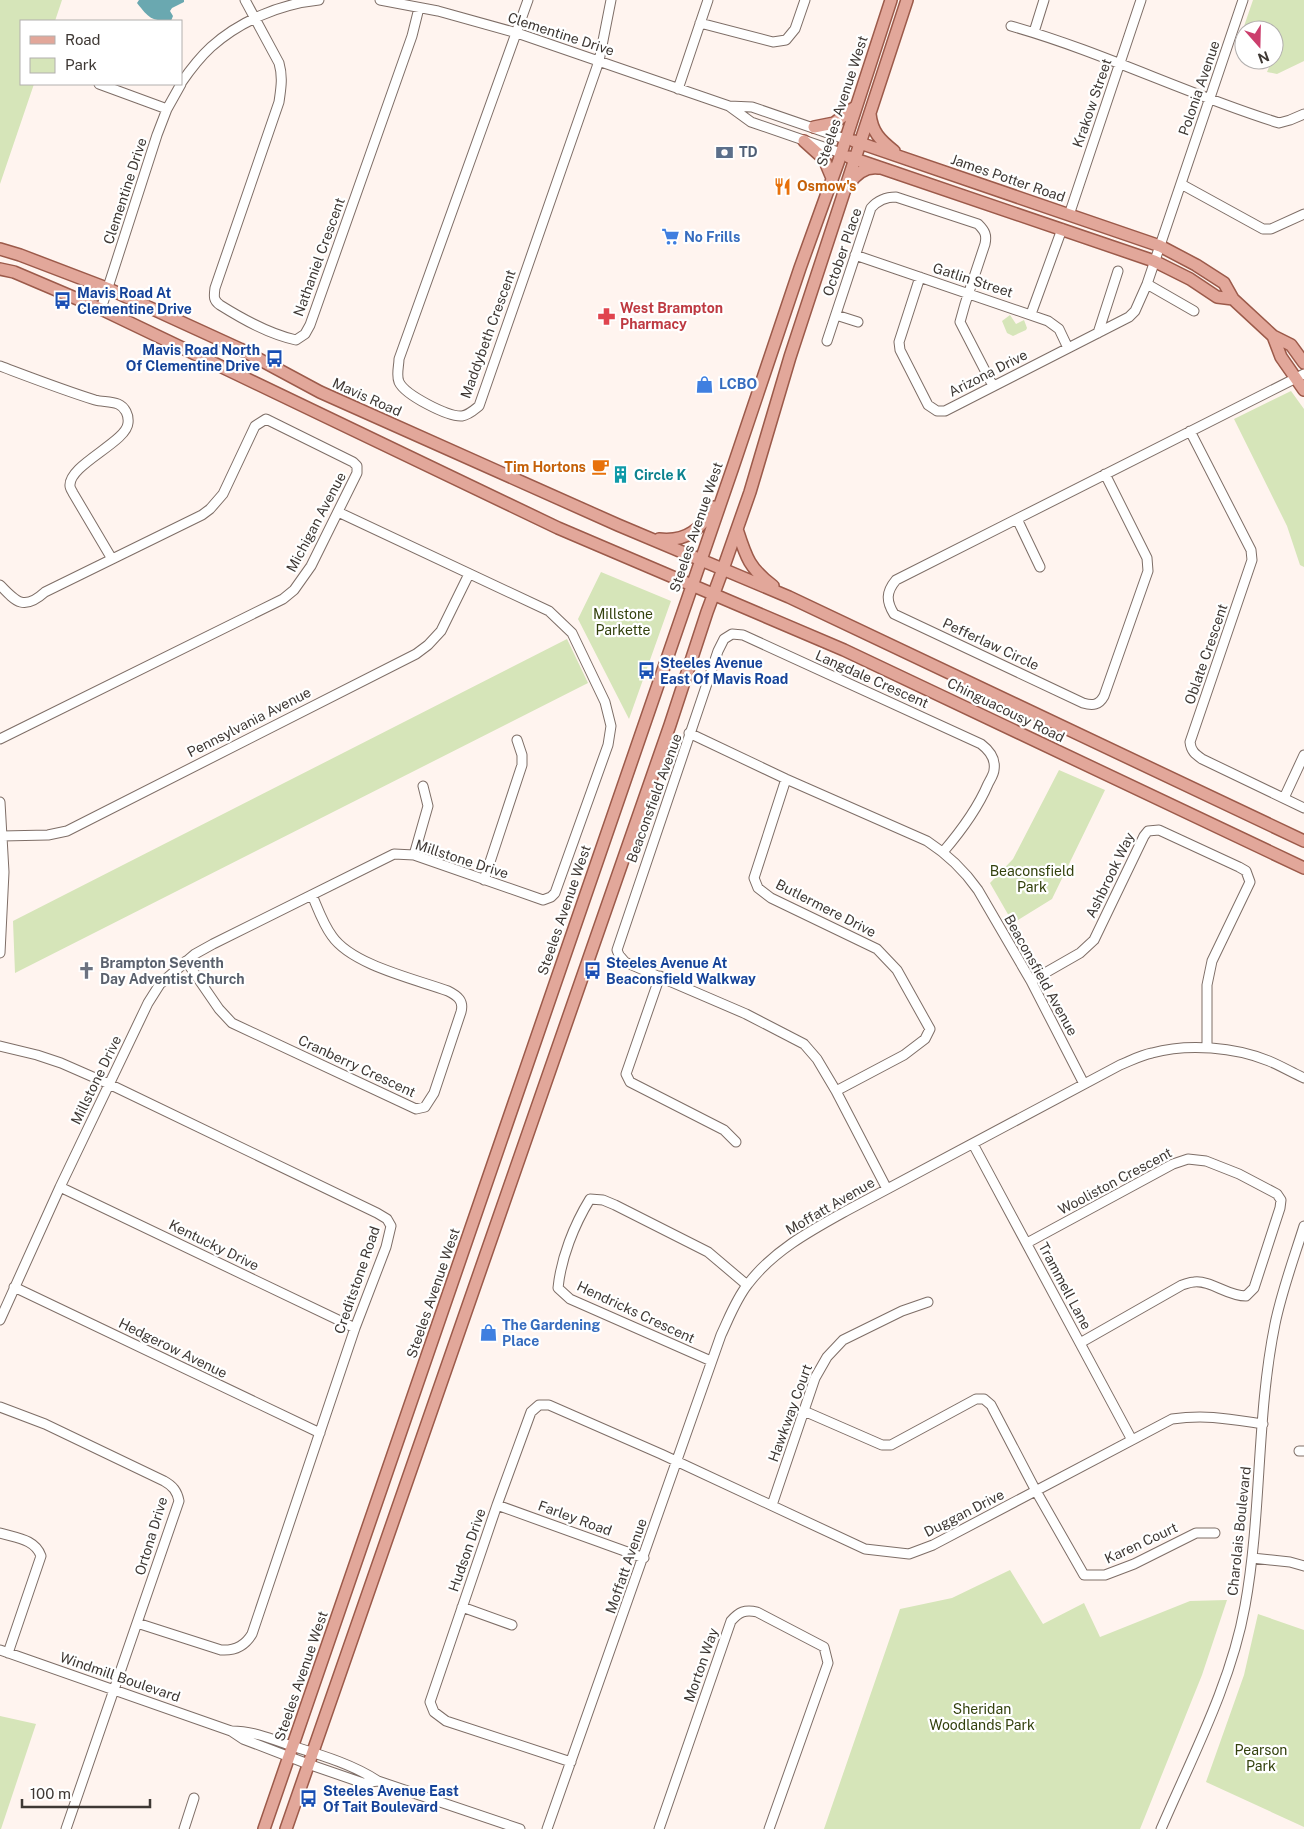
<svg xmlns="http://www.w3.org/2000/svg" width="1304" height="1829" font-family="'Public Sans',sans-serif">
	<rect width="100%" height="100%" fill="#fff4ef"/>
	<path fill="#d6e5b9" d="M 0,0 L 62,0 L 55,21 L 21,21 L 21,84 L 34,84 L 0,184 Z
		M 1253,0 L 1304,0 L 1304,61 L 1277,74 L 1267,72 L 1272,60 L 1274,60 L 1277,47 L 1274,46 L 1274,30 L 1244,30 L 1244,36 L 1241,35 Z
		M 1010,315 L 1016,324 L 1024,320 L 1027,328 L 1026,330 L 1013,336 L 1007,333 L 1002,321 Z
		M 1291,391 L 1304,409 L 1304,567 L 1300,565 L 1287,526 L 1234,419 Z
		M 601,572 L 671,601 L 629,719 L 578,619 Z
		M 567,639 L 588,683 L 15,973 L 13,921 Z
		M 1059,770 L 1105,790 L 1052,899 L 1013,923 L 990,883 L 1013,859 Z
		M 1010,1570 L 1043,1624 L 1084,1603 L 1100,1637 L 1190,1601 L 1227,1600 L 1202,1675 L 1140,1829 L 824,1829 L 900,1609 L 952,1598 Z
		M 1258,1614 L 1304,1630 L 1304,1827 L 1206,1782 L 1244,1675 Z
		M 0,1716 L 36,1724 L 1,1829 L 0,1829 Z"/>
	<path fill="#6aa8b0" d="M 139,0 L 184,0 L 184,2 L 172,8 L 170,11 L 173,16 L 171,21 C 151,21 149,18 137,3 Z"/>
	<g fill="none" stroke-linecap="round" stroke-linejoin="round">
		<defs>
			<path id="minor" d="M 245,0 L 279,63 C 283,77 281,88 279,102 L 215,288 C 214,296 213,300 220,305 C 244,320 269,334 296,340 L 305,334 L 310,325 L 412,36 L 419,8
				M 380,0 L 438,11 L 517,33 L 729,106 L 752,107 L 845,139
				M 528,0 L 399,359 C 399,366 396,375 399,382 C 405,395 448,417 462,416 C 469,415 474,410 479,406 L 599,61 L 611,0
				M 700,23 L 773,42 L 786,40 L 795,29 L 805,0
				M 1011,26 C 1103,52 1188,95 1279,123 L 1290,120 L 1304,114
				M 1034,32 L 1044,0
				M 181,83 C 190,70 199,58 211,47 C 240,21 280,4 319,0
				M 99,84 L 167,109
				M 678,89 L 708,0
				M 729,106 L 751,122 L 841,153
				M 1181,184 L 1263,229 L 1271,229 L 1304,214
				M 1069,215 L 1141,0
				M 855,255 L 1048,321 L 1059,329 L 1068,348
				M 920,277 L 899,342 L 900,350 L 928,405 L 937,411 L 945,411 L 1129,317 L 1135,311 L 1147,284 L 1243,0
				M 1147,284 L 1194,311
				M 101,309 L 157,135 L 167,109 L 181,84
				M 1031,314 L 1062,229
				M 836,315 L 858,322
				M 1098,333 L 1118,271
				M 827,341 L 871,208 C 878,200 886,197 896,197 L 978,224 C 985,231 987,235 985,244 L 965,304 L 960,322 L 993,386
				M 0,366 C 32,378 63,390 95,400 C 102,402 111,401 118,404 C 125,407 129,415 128,423 C 127,442 68,465 70,486 C 70,488 72,491 73,493 L 112,559
				M 1190,431 L 1251,550 L 1252,560 L 1190,742 C 1191,751 1195,754 1202,759 L 1304,808
				M 1105,474 L 1147,558 L 1148,571 L 1104,696 C 1099,705 1093,706 1083,703 L 894,614 C 886,601 886,592 896,580 L 1304,374
				M 1017,519 L 1040,567
				M 0,585 C 16,602 24,611 45,592 L 202,515 L 210,509 L 223,494 L 255,426 L 266,419 L 353,462 L 357,466 L 357,473 L 311,566 L 294,590 L 283,599 L 0,739
				M 689,733 L 786,779 L 927,841 C 947,854 964,870 978,890 L 1031,981 L 1084,1084
				M 786,779 L 754,878 L 758,888 L 771,898 L 877,949 L 897,970 L 930,1029 L 925,1039 L 904,1055 L 836,1091
				M 1284,798 L 1304,755
				M 0,802 L 4,872 L 0,953
				M 2,836 L 48,835 L 67,831 L 416,654 L 428,645 L 441,631 L 469,574
				M 414,855 L 428,806 L 423,786
				M 484,880 L 522,765 L 522,755 L 517,740
				M 186,961 L 219,1009 L 232,1023 L 416,1109 L 425,1107 L 434,1093 L 461,1012 C 464,1001 458,996 448,991 C 415,979 352,965 332,936 C 323,924 318,909 312,895
				M 660,976 L 626,1074 L 630,1082 L 724,1130 L 736,1142
				M 1031,981 L 1080,953 L 1094,940 L 1144,836 L 1148,831 L 1159,830 L 1239,867 L 1246,871 L 1250,882 L 1212,961 L 1207,985 L 1207,1048
				M 0,1046 L 37,1055 L 61,1063 L 109,1084 L 377,1213 L 387,1219 L 391,1226 L 386,1247 L 355,1328 L 252,1634 C 245,1646 235,1651 221,1650 L 137,1623
				M 973,1144 L 1132,1440
				M 60,1187 L 355,1328
				M 887,1189 L 836,1091 L 817,1059 L 804,1044 L 746,1014 L 625,962 L 619,955 L 617,950 L 718,651 L 724,639 L 732,634 L 743,635 L 981,744 C 989,750 996,758 994,770 C 994,774 990,780 988,784 C 977,810 961,831 943,852
				M 1027,1243 L 1173,1164 L 1188,1159 L 1206,1161 L 1239,1174 L 1277,1194 L 1281,1200 L 1280,1208 L 1254,1288 L 1246,1296 C 1227,1296 1211,1280 1194,1282 C 1190,1282 1186,1284 1182,1285 L 1080,1343
				M 14,1287 L 320,1433
				M 0,1320 L 60,1187 L 148,1003 L 160,984 L 195,954 L 213,944 L 394,854 L 414,855 L 543,900 L 551,897 L 555,893 L 608,745 L 611,726 L 605,702 L 572,633 L 549,611 L 338,512
				M 711,1361 L 570,1299 L 558,1288 C 561,1258 574,1225 590,1199 L 603,1200 L 615,1205 L 708,1252 L 747,1285
				M 0,1407 L 45,1424 L 164,1481 C 173,1486 177,1491 179,1501 L 66,1829
				M 804,1411 L 882,1445 L 891,1445 L 976,1399 L 984,1399 L 991,1405 L 1036,1491 L 1084,1575 L 1105,1575 L 1134,1564 L 1196,1533 L 1215,1533
				M 1299,1451 L 1304,1451
				M 497,1505 L 644,1558
				M 772,1505 L 815,1378 L 827,1357 L 843,1340 L 902,1311 L 928,1302
				M 0,1533 C 16,1538 35,1539 41,1556 L 8,1653
				M 1252,1558 L 1290,1562 L 1304,1566
				M 462,1607 L 512,1625
				M 0,1650 L 231,1731 L 243,1739 L 308,1764 L 363,1783 L 378,1781
				M 232,1731 C 253,1731 272,1739 292,1746 C 321,1755 352,1764 378,1781 L 520,1829
				M 571,1762 L 446,1721 L 434,1712 L 430,1702 L 497,1505 L 531,1412 L 539,1405 L 549,1405 L 661,1454 L 865,1549 L 909,1554 L 933,1545 L 1172,1419 C 1206,1414 1230,1419 1263,1424
				M 184,1829 L 194,1798
				M 547,1829 L 721,1335 C 729,1318 736,1299 748,1284 C 773,1251 810,1231 846,1211 L 1120,1065 C 1130,1061 1141,1055 1152,1053 C 1188,1043 1235,1047 1269,1061 C 1281,1066 1293,1073 1304,1078
				M 659,1829 L 731,1621 C 739,1612 745,1609 757,1612 L 824,1647 L 828,1663 L 769,1829
				M 1161,1829 C 1192,1757 1231,1684 1245,1606 C 1262,1513 1256,1417 1275,1324 C 1282,1290 1294,1258 1304,1226"/>
			<path id="major" d="M 870,114 C 872,132 880,140 894,151
				M 814,127 L 834,123 L 855,107
				M 804,141 L 824,159 L 832,178
				M 854,141 L 1160,246 L 1196,265 L 1224,283 L 1233,299 L 1273,336 L 1291,345 L 1304,363
				M 849,157 L 1154,261 L 1190,279 L 1217,297 L 1233,299
				M 849,184 C 856,174 866,166 879,168
				M 0,249 L 20,255 L 109,289 L 240,349 L 320,392 L 618,525 L 789,597 L 1304,841
				M 0,269 L 14,272 L 101,309 L 558,528 L 844,650 L 1304,868
				M 1273,336 L 1281,357 L 1304,390
				M 737,529 C 746,557 749,568 773,586
				M 659,539 C 688,542 700,529 714,507
				M 264,1829 L 733,467 L 800,268 L 839,160 L 891,0
				M 286,1829 L 670,725 L 707,612 L 723,569 L 750,492 L 790,357 L 907,0"/>
		</defs>
		<use href="#minor" stroke="#7e6e67" stroke-width="11"/>
		<use href="#major" stroke="#9c5a4a" stroke-width="14"/>
		<use href="#minor" stroke="#fff" stroke-width="9"/>
		<use href="#major" stroke="#e2a79a" stroke-width="11"/>
	</g>
	<defs>
		<symbol id="bank-bare" viewBox="-9 -9 18 18"><path d="M-6-4H6V4H-6ZM0-2.3a2.3 2.3 0 1 0 0 4.6a2.3 2.3 0 1 0 0-4.6Z" fill="#5c6f8a" stroke="#fff" stroke-width="2.5" paint-order="stroke"/></symbol>
		<symbol id="restaurant-bare" viewBox="-9 -9 18 18"><path d="M-5-6h1v4h1v-4h1v4h1v-4h1v5L-1.5 .5V6h-2V.5L-5-1ZM5-6V6H3V1.5H1.5Q1.5-4 5-6Z" fill="#e8710a" stroke="#fff" stroke-width="2.5" paint-order="stroke"/></symbol>
		<symbol id="supermarket-bare" viewBox="-9 -9 18 18"><path d="M-6-5.5h2.5l.6 2H6L4.5 2H-2.5L-4.4-4H-6ZM-1.5 3.2a1.3 1.3 0 1 0 .1 0ZM3 3.2a1.3 1.3 0 1 0 .1 0Z" fill="#3f7fe0" stroke="#fff" stroke-width="2.5" paint-order="stroke"/></symbol>
		<symbol id="bus-bare" viewBox="-9 -9 18 18"><path d="M-5-6H5V4H4V6H2V4H-2V6H-4V4H-5ZM-3.5-4V0h7V-4ZM-3.5 1.2v1.5H-2V1.2ZM2 1.2v1.5H3.5V1.2Z" fill="#1a4fb4" stroke="#fff" stroke-width="2.5" paint-order="stroke"/></symbol>
		<symbol id="pharmacy-bare" viewBox="-9 -9 18 18"><path d="M-2-6h4v4h4v4h-4v4h-4v-4h-4v-4h4Z" fill="#e0444e" stroke="#fff" stroke-width="2.5" paint-order="stroke"/></symbol>
		<symbol id="shop-bare" viewBox="-9 -9 18 18"><path d="M-5-2.5h2.3a2.7 3.5 0 0 1 5.4 0H5L5.5 6h-11ZM-1.5-2.5h3a1.5 2.3 0 0 0-3 0Z" fill="#3f7fe0" stroke="#fff" stroke-width="2.5" paint-order="stroke"/></symbol>
		<symbol id="cafe-bare" viewBox="-9 -9 18 18"><path d="M-5.5-4.5H6V0H3Q3 3.5 0 3.5H-2.5Q-5.5 3.5-5.5 0ZM3-3.2v2h1.7v-2ZM-6 4.5H4V6H-6Z" fill="#e8710a" stroke="#fff" stroke-width="2.5" paint-order="stroke"/></symbol>
		<symbol id="building-bare" viewBox="-9 -9 18 18"><path d="M-4-6H4V6H1V3H-1V6H-4ZM-2.5-4.3h1.7v1.8h-1.7ZM.8-4.3h1.7v1.8H.8ZM-2.5-1h1.7V.8h-1.7ZM.8-1h1.7V.8H.8Z" fill="#0f9aa8" stroke="#fff" stroke-width="2.5" paint-order="stroke"/></symbol>
		<symbol id="church-bare" viewBox="-9 -9 18 18"><path d="M-1.2-6h2.4v3.5h3.3v2.4h-3.3V6h-2.4V-.1h-3.3v-2.4h3.3Z" fill="#6b7280" stroke="#fff" stroke-width="2.5" paint-order="stroke"/></symbol>
	</defs>
	<g fill-rule="evenodd">
		<use href="#bank-bare" x="712" y="140" width="25" height="25"/>
		<use href="#restaurant-bare" x="770" y="174" width="25" height="25"/>
		<use href="#supermarket-bare" x="658" y="224" width="25" height="25"/>
		<use href="#bus-bare" x="50" y="288" width="25" height="25"/>
		<use href="#pharmacy-bare" x="594" y="304" width="25" height="25"/>
		<use href="#bus-bare" x="262" y="346" width="25" height="25"/>
		<use href="#shop-bare" x="692" y="372" width="25" height="25"/>
		<use href="#cafe-bare" x="588" y="454" width="25" height="25"/>
		<use href="#building-bare" x="608" y="462" width="25" height="25"/>
		<use href="#bus-bare" x="634" y="658" width="25" height="25"/>
		<use href="#church-bare" x="74" y="958" width="25" height="25"/>
		<use href="#bus-bare" x="580" y="958" width="25" height="25"/>
		<use href="#shop-bare" x="476" y="1320" width="25" height="25"/>
		<use href="#bus-bare" x="296" y="1786" width="25" height="25"/>
	</g>
	<g text-anchor="middle" dominant-baseline="central" stroke-width="4.5" stroke-linejoin="round" paint-order="stroke">
		<g font-size="14" fill="#3e3834" stroke="#fff">
			<text transform="translate(561 34) rotate(18)">Clementine Drive</text>
			<text transform="translate(1199 88) rotate(-71)">Polonia Avenue</text>
			<text transform="translate(842 101) rotate(-72)">Steeles Avenue West</text>
			<text transform="translate(1092 103) rotate(-71)">Krakow Street</text>
			<text transform="translate(1008 178) rotate(19)">James Potter Road</text>
			<text transform="translate(125 191) rotate(-72)">Clementine Drive</text>
			<text transform="translate(842 252) rotate(-71)">October Place</text>
			<text transform="translate(319 257) rotate(-70)">Nathaniel Crescent</text>
			<text transform="translate(973 280) rotate(18)">Gatlin Street</text>
			<text transform="translate(488 334) rotate(-70)">Maddybeth Crescent</text>
			<text transform="translate(988 373) rotate(-27)">Arizona Drive</text>
			<text transform="translate(367 397) rotate(24)">Mavis Road</text>
			<text transform="translate(316 522) rotate(-62)">Michigan Avenue</text>
			<text transform="translate(696 527) rotate(-71)">Steeles Avenue West</text>
			<text transform="translate(991 644) rotate(25)">Pefferlaw Circle</text>
			<text transform="translate(1206 654) rotate(-71)">Oblate Crescent</text>
			<text transform="translate(872 679) rotate(24)">Langdale Crescent</text>
			<text transform="translate(1006 710) rotate(26)">Chinguacousy Road</text>
			<text transform="translate(249 722) rotate(-27)">Pennsylvania Avenue</text>
			<text transform="translate(654 798) rotate(-70)">Beaconsfield Avenue</text>
			<text transform="translate(462 859) rotate(18)">Millstone Drive</text>
			<text transform="translate(1110 875) rotate(-64)">Ashbrook Way</text>
			<text transform="translate(826 908) rotate(27)">Butlermere Drive</text>
			<text transform="translate(564 910) rotate(-71)">Steeles Avenue West</text>
			<text transform="translate(1041 975) rotate(61)">Beaconsfield Avenue</text>
			<text transform="translate(357 1066) rotate(25)">Cranberry Crescent</text>
			<text transform="translate(96 1080) rotate(-64)">Millstone Drive</text>
			<text transform="translate(1115 1181) rotate(-28)">Wooliston Crescent</text>
			<text transform="translate(830 1206) rotate(-30)">Moffatt Avenue</text>
			<text transform="translate(214 1245) rotate(26)">Kentucky Drive</text>
			<text transform="translate(357 1280) rotate(-71)">Creditstone Road</text>
			<text transform="translate(1065 1286) rotate(62)">Trammell Lane</text>
			<text transform="translate(433 1293) rotate(-71)">Steeles Avenue West</text>
			<text transform="translate(636 1312) rotate(25)">Hendricks Crescent</text>
			<text transform="translate(173 1348) rotate(26)">Hedgerow Avenue</text>
			<text transform="translate(790 1413) rotate(-70)">Hawkway Court</text>
			<text transform="translate(964 1513) rotate(-27)">Duggan Drive</text>
			<text transform="translate(575 1518) rotate(20)">Farley Road</text>
			<text transform="translate(1239 1531) rotate(-84)">Charolais Boulevard</text>
			<text transform="translate(151 1536) rotate(-73)">Ortona Drive</text>
			<text transform="translate(1141 1543) rotate(-25)">Karen Court</text>
			<text transform="translate(467 1550) rotate(-71)">Hudson Drive</text>
			<text transform="translate(626 1566) rotate(-71)">Moffatt Avenue</text>
			<text transform="translate(701 1665) rotate(-71)">Morton Way</text>
			<text transform="translate(301 1676) rotate(-71)">Steeles Avenue West</text>
			<text transform="translate(120 1677) rotate(19)">Windmill Boulevard</text>
		</g>
		<g font-size="14" font-weight="bold" fill="#4e5e75" stroke="#fff" text-anchor="start">
			<text x="739" y="152">TD</text>
		</g>
		<g font-size="14" font-weight="bold" fill="#c56008" stroke="#fff" text-anchor="start">
			<text x="797" y="186">Osmow's</text>
			<text x="586" y="467" text-anchor="end">Tim Hortons</text>
		</g>
		<g font-size="14" font-weight="bold" fill="#366cbe" stroke="#fff" text-anchor="start">
			<text x="684" y="237">No Frills</text>
			<text x="719" y="384">LCBO</text>
			<text x="502" y="1325">The Gardening<tspan x="502" dy="16">Place</tspan></text>
		</g>
		<g font-size="14" font-weight="bold" fill="#164399" stroke="#fff" text-anchor="start">
			<text x="77" y="293">Mavis Road At<tspan x="77" dy="16">Clementine Drive</tspan></text>
			<text x="260" y="350" text-anchor="end">Mavis Road North<tspan x="260" dy="16">Of Clementine Drive</tspan></text>
			<text x="660" y="663">Steeles Avenue<tspan x="660" dy="16">East Of Mavis Road</tspan></text>
			<text x="606" y="963">Steeles Avenue At<tspan x="606" dy="16">Beaconsfield Walkway</tspan></text>
			<text x="323" y="1791">Steeles Avenue East<tspan x="323" dy="16">Of Tait Boulevard</tspan></text>
		</g>
		<g font-size="14" font-weight="bold" fill="#be3a42" stroke="#fff" text-anchor="start">
			<text x="620" y="308">West Brampton<tspan x="620" dy="16">Pharmacy</tspan></text>
		</g>
		<g font-size="14" font-weight="bold" fill="#0d838f" stroke="#fff" text-anchor="start">
			<text x="634" y="475">Circle K</text>
		</g>
		<g font-size="14" fill="#33410d" stroke="#fff">
			<text x="623" y="614">Millstone<tspan x="623" dy="16">Parkette</tspan></text>
			<text x="1032" y="871">Beaconsfield<tspan x="1032" dy="16">Park</tspan></text>
			<text x="982" y="1709">Sheridan<tspan x="982" dy="16">Woodlands Park</tspan></text>
			<text x="1261" y="1750">Pearson<tspan x="1261" dy="16">Park</tspan></text>
		</g>
		<g font-size="14" font-weight="bold" fill="#5b616d" stroke="#fff" text-anchor="start">
			<text x="100" y="963">Brampton Seventh<tspan x="100" dy="16">Day Adventist Church</tspan></text>
		</g>
	</g>
	<rect x="20" y="20" width="162" height="65" fill="#ffffff" stroke="#b2afae"/>
	<rect x="30" y="36" width="25" height="8" fill="#e2a79a" stroke="#b2afae"/>
	<text x="65" y="45" font-size="15" fill="#3e3834">Road</text>
	<rect x="30" y="58" width="25" height="15" fill="#d6e5b9" stroke="#b2afae"/>
	<text x="65" y="70" font-size="15" fill="#3e3834">Park</text>
	<g transform="translate(1259 45) rotate(160)"><circle r="24" fill="#ffffff" stroke="#b2afae"/>
	<path d="M0-4L9 19L0 12L-9 19Z" fill="#cc3f6d"/>
	<text y="-8" font-size="14" font-weight="bold" text-anchor="middle" fill="#3e3834">N</text>
	</g>
	<path d="M22 1799v8h128v-8" fill="none" stroke="#3e3834" stroke-width="2.5"/>
	<text x="30" y="1799" font-size="15" fill="#3e3834" stroke="#ffffff" stroke-width="4" paint-order="stroke">100 m</text>
</svg>
